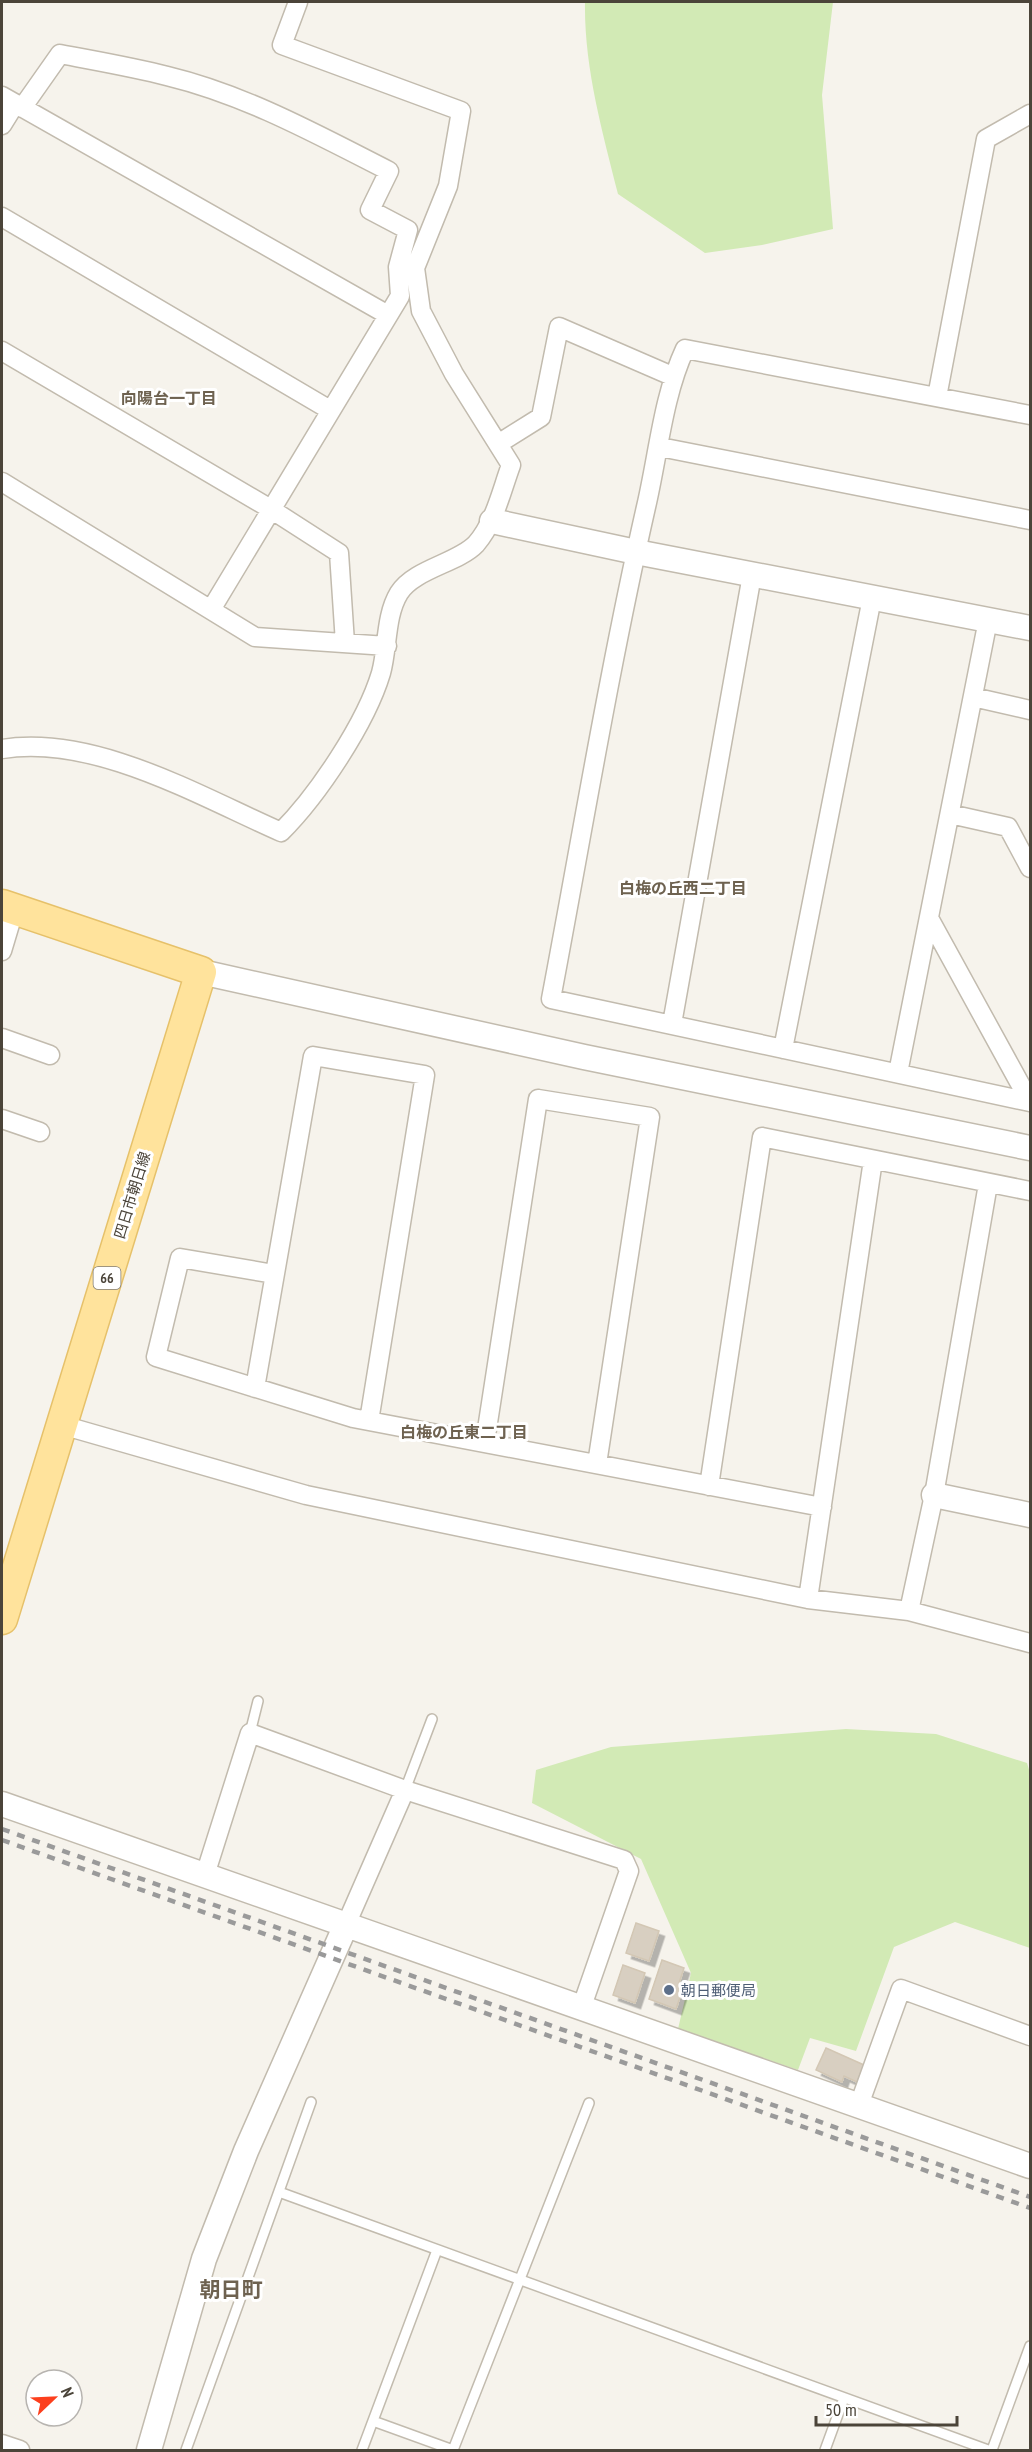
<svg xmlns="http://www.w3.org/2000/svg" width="1032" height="2452" font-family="'PT Sans Narrow','Noto Sans JP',sans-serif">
	<defs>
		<filter id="shadow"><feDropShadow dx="5.5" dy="5.5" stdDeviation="0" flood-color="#0004"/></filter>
	</defs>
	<rect width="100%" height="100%" fill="#f6f3ec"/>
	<path fill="#d2eab5" d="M 585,2 L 833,2 L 822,95 L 833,229 L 762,245 L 705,253 L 618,194 C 602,130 584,67 585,2 Z
		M 846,1729 L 936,1734 L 1027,1763 L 1030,1773 L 1030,1948 L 955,1922 L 894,1947 L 856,2051 L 810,2038 L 798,2070 L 678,2029 L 691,1973 L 641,1859 L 532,1803 L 536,1770 L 611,1747 Z"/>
	<path fill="#d8cfc1" stroke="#d3c7b4" stroke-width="1.5" filter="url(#shadow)" d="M 636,1923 L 659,1931 L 649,1961 L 626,1953 Z
		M 662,1960 L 684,1968 L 679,1983 L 684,1985 L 676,2009 L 649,1999 Z
		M 623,1965 L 645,1973 L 635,2003 L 613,1995 Z
		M 826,2048 L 864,2065 L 857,2082 L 844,2076 L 842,2082 L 816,2070 Z"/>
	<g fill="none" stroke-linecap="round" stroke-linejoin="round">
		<defs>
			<path id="service" d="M 250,1733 L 258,1701
				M 405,1790 L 432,1719
				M 279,2192 L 988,2450
				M 373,2421 L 453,2450
				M 186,2450 L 311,2102
				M 362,2450 L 437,2250
				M 453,2450 L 589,2103
				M 825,2450 L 844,2398
				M 992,2450 L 1030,2346"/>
			<path id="minor" d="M 2,96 L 388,315
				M 22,108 L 60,54 C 96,61 132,67 167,76 C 246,95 318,135 389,171 L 370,210 L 408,230 L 398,267 L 400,296 L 212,608
				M 2,125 L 15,104
				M 2,217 L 330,410
				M 2,351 L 269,508 L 339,553 L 345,643
				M 937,397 L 986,139 L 1030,114
				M 1030,415 L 685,349 C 663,396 658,456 646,507 C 609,670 582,835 551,999 L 1030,1102
				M 498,444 L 541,417 L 559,327 L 672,376
				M 660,447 L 1030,520
				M 2,482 L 255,637 L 387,646
				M 973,697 L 1030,710
				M 2,749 C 94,734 199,796 281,832 C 318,795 366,723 381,673 C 388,648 385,616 399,593 C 414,569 458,563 476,544 C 495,522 501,492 511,465 L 454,374 L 421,311 L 415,268 L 448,186 L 461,111 L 282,45 L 298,2
				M 950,814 L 1008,827 L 1030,868
				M 929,918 L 1030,1102
				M 2,951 L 14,911
				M 672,1024 L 752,575
				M 2,1038 L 50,1055
				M 783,1049 L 872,598
				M 898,1073 L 988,620
				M 2,1119 L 40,1132
				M 274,1274 L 180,1258 L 156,1357 L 353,1418 L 822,1507
				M 255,1388 L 313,1056 L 425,1075 L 369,1421
				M 62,1425 L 306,1495 L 808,1599 L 909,1611 L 1030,1643
				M 485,1442 L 538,1099 L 650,1117 L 597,1464
				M 709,1486 L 762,1137 L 1030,1191
				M 808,1599 L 873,1160
				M 909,1611 L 934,1495 L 988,1184
				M 205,1875 L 250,1733 L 405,1790 L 624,1860 L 629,1871 L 582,2006
				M 345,1927 L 405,1790
				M 859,2105 L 901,1989 L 1030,2036
				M 2,2444 L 20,2450"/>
			<path id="tertiary" d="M 492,521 L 636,552 L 1030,628
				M 201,972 L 584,1057 L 1030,1148
				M 934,1495 L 1030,1515
				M 2,1804 C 345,1924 687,2045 1030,2166
				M 149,2450 L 204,2259 L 246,2151 L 345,1927"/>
			<path id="primary" d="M 2,905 L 201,972 L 2,1619"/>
		</defs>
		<use href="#service" stroke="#c2bbae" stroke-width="12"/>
		<use href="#minor" stroke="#c2bbae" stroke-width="21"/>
		<use href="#tertiary" stroke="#c2bbae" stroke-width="27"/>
		<use href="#primary" stroke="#e6c16a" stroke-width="33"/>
		<use href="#service" stroke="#fff" stroke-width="9"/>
		<use href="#minor" stroke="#fff" stroke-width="18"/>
		<use href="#tertiary" stroke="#fff" stroke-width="24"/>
		<use href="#primary" stroke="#ffe39c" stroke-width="30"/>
		<path stroke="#9a9a9a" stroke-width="4.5" stroke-dasharray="8 8" stroke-linecap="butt" d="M 2,1829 L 1030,2197
			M 2,1840 L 1030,2208"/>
	</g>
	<circle fill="#5c6f8a" stroke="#fff" stroke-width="2" cx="669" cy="1990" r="6"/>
	<g text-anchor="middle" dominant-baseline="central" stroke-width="6" stroke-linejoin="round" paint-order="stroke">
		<rect fill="#fff" stroke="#817c74" stroke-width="1.5" x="93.5" y="1267" width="27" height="22" rx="4.5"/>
		<g font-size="14" font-weight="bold" fill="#4b4439">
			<text x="107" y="1278">66</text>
		</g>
		<g font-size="15" fill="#4b4439" stroke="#fff">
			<text transform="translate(132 1195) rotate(-73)">四日市朝日線</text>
		</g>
		<g font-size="15" fill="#4e5e75" stroke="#fff" text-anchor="start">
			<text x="681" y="1990">朝日郵便局</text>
		</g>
		<g font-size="16" font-weight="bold" fill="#6e6250" stroke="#fff">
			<text x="169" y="398">向陽台一丁目</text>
			<text x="683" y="888">白梅の丘西二丁目</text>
			<text x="464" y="1432">白梅の丘東二丁目</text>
		</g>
		<g font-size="21" font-weight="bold" fill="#6e6250" stroke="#fff">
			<text x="231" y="2289">朝日町</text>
		</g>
	</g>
	<rect width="1032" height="2452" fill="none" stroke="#4b4439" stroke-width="6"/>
	<g transform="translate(54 2398) rotate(67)"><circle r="28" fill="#ffffff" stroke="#b7b4b0" stroke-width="1.5"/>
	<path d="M0-4.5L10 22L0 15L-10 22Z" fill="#fc3f1d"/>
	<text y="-9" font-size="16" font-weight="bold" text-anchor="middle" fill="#4b4439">N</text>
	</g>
	<path d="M816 2416v9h141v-9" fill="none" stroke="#4b4439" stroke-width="3"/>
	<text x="825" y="2416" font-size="18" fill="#4b4439" stroke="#ffffff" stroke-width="4.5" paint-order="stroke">50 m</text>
</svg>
